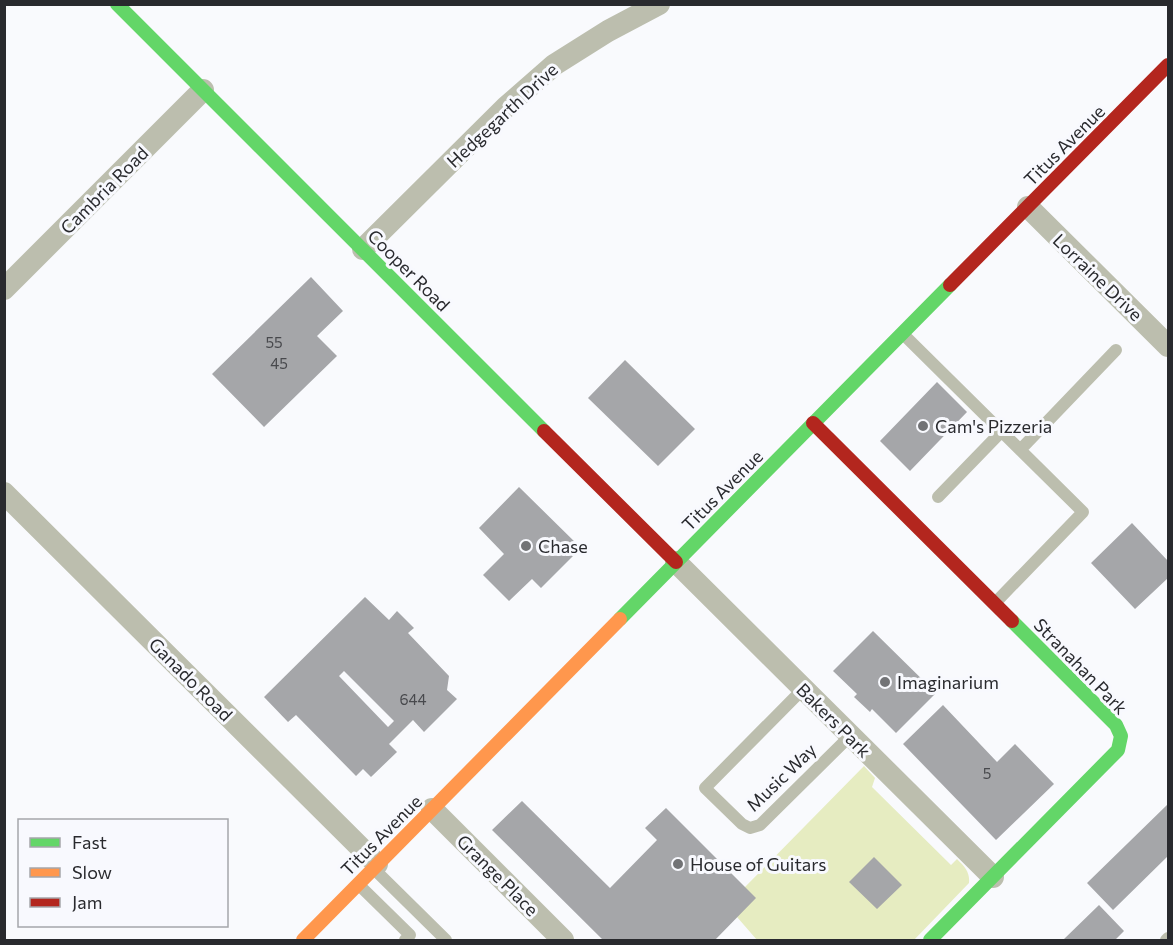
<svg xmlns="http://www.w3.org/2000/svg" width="1173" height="945" font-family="Commissioner,sans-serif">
	<rect width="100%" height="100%" fill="#f9fafd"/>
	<path fill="#e6ecc1" d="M 864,766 L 875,778 L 872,787 L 951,865 L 957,859 C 965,867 970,872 969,883 L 914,940 L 757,940 L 737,917 L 745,887 Z"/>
	<path fill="#a5a6a9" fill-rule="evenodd" d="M 311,277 L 343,311 L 317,336 L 337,356 L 264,427 L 212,374 Z
		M 625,360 L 695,429 L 658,466 L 588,398 Z
		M 937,382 L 967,412 L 910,471 L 880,441 Z
		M 519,487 L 581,548 L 541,588 L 532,579 L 509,601 L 483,575 L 504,554 L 479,528 Z
		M 1132,523 L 1168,561 L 1168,578 L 1135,609 L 1091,563 Z
		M 365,597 L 389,620 L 397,611 L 414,628 L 408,633 L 449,676 L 447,690 L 457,699 L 424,732 L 413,720 L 389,744 L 397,752 L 371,777 L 363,769 L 356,776 L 296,715 L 288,722 L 264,697 ZM 344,671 L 394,721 L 388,727 L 339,676 Z
		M 873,631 L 936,693 L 896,733 L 872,709 L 870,712 L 854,697 L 857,694 L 833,671 Z
		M 943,705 L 997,762 L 1015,744 L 1054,784 L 996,840 L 903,744 Z
		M 522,801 L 610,888 L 657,840 L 645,828 L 666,808 L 756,898 L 715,940 L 603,940 L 492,830 Z
		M 1168,804 L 1168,856 L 1113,910 L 1087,883 Z
		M 874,857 L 902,885 L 877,909 L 849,882 Z
		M 1099,905 L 1124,931 L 1115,940 L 1063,940 Z"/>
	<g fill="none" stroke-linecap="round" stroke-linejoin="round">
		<path stroke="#bcbeae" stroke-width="12" d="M 903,334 L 1083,512 L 996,602
			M 1020,450 L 1116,350
			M 938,497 L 1001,432
			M 803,689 L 705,788 L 742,824 L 750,828 L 760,825 L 850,736
			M 374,869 L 446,940
			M 359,885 L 410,935 L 405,940
			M 1166,940 L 1168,938"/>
		<path stroke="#bcbeae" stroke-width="22" d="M 1028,207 L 1168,346
			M 363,249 L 506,107 L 554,65 L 608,31 L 659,4
			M 4,289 L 203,90
			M 4,493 L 377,864
			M 676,562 L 993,877
			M 432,809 L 563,940"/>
		<path stroke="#63d668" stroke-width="14" d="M 117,4 L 544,431
			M 620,619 L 950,285
			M 930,940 L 1118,750 L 1121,736 L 1116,725 L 1012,621"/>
		<path stroke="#ff974d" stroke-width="14" d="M 303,940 L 620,619"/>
		<path stroke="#b3261e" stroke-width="14" d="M 950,285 L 1168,65
			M 813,423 L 1012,621
			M 544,431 L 676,562"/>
	</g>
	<g fill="#727376" stroke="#f8f9fe" stroke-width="2">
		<circle cx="923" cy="426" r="6"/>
		<circle cx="526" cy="546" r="6"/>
		<circle cx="885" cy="682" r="6"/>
		<circle cx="678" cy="864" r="6"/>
	</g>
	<g text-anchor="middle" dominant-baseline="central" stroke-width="6" stroke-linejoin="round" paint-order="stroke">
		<g font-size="15" fill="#48494d">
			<text x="274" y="342">55</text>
			<text x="279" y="363">45</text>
			<text x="413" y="699">644</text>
			<text x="987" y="773">5</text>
		</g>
		<g font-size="18" fill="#292a2e" stroke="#f8f9fe">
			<text transform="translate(502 115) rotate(-43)">Hedgegarth Drive</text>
			<text transform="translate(1064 145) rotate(-45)">Titus Avenue</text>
			<text transform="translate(104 190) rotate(-45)">Cambria Road</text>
			<text transform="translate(409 270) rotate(45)">Cooper Road</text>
			<text transform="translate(1098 277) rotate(44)">Lorraine Drive</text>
			<text transform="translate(722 490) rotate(-45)">Titus Avenue</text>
			<text transform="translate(1081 666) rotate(46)">Stranahan Park</text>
			<text transform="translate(191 679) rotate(45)">Ganado Road</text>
			<text transform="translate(834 720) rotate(45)">Bakers Park</text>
			<text transform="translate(781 777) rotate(-44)">Music Way</text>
			<text transform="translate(381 835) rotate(-45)">Titus Avenue</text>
			<text transform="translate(498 875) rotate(45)">Grange Place</text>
		</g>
		<g font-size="18" fill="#292a2e" stroke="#f8f9fe" text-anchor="start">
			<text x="935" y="426">Cam's Pizzeria</text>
			<text x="538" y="546">Chase</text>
			<text x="897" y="682">Imaginarium</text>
			<text x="690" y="864">House of Guitars</text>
		</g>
	</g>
	<rect width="1173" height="945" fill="none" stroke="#292a2e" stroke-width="12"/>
	<rect x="18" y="819" width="210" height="108" fill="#f8f9fe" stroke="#a5a6ab" stroke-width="1.5"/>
	<rect x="30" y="838" width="30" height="9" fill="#63d668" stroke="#a5a6ab" stroke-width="1.5"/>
	<text x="72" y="849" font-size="18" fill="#292a2e">Fast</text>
	<rect x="30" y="868" width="30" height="9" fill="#ff974d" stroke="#a5a6ab" stroke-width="1.5"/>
	<text x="72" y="879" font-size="18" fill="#292a2e">Slow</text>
	<rect x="30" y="898" width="30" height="9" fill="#b3261e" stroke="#a5a6ab" stroke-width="1.5"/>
	<text x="72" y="909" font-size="18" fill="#292a2e">Jam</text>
</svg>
